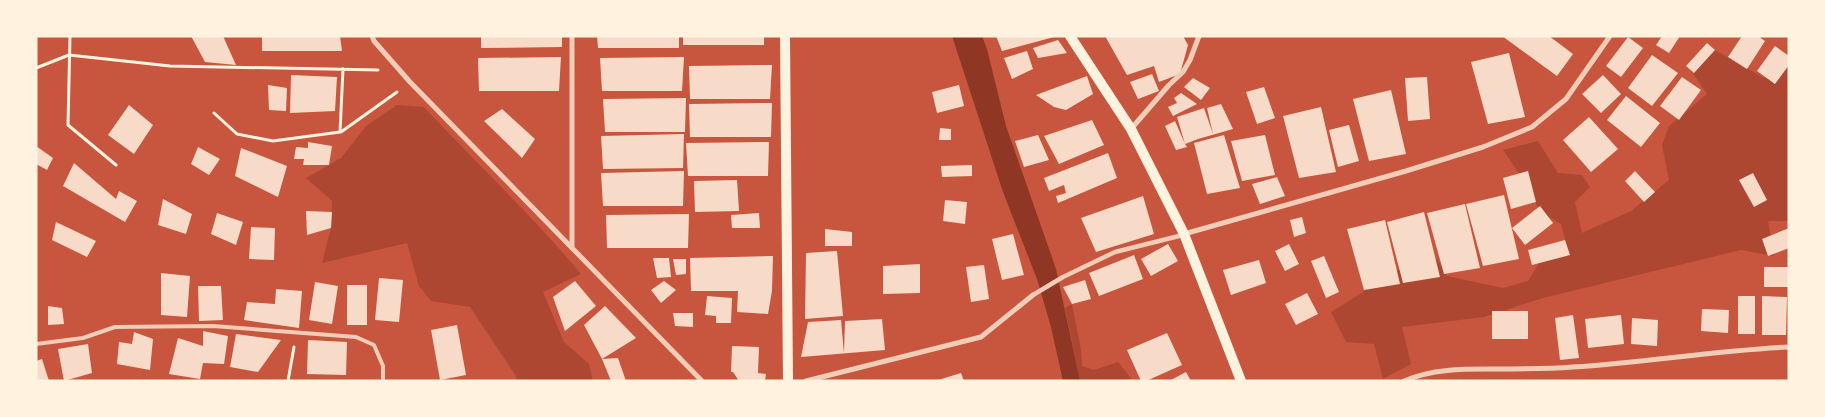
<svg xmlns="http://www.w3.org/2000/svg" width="1825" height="417" font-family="'Crimson Pro',serif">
	<rect width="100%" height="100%" fill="#c8553d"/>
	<path fill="#ae4732" d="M 1786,36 L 1789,36 L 1789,221 L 1768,221 L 1774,256 L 1741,250 L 1543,298 L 1484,317 L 1402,327 L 1411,364 L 1383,379 L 1374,344 L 1346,342 L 1331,312 L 1362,293 L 1381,275 L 1437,259 L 1447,276 L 1503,288 L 1528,281 L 1542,258 L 1566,243 L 1561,224 L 1540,212 L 1529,188 L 1503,150 L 1538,141 L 1558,173 L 1582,175 L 1590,187 L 1575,202 L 1582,233 L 1631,211 L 1669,180 L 1662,145 L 1669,126 L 1707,94 L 1688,66 L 1706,45 L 1764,78 L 1789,67 L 1789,41 Z
		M 397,105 L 424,107 C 476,163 532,215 581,274 L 543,292 L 564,342 L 589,364 L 593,381 L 516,381 L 516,376 L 470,307 L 431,301 L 419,286 L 407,243 L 322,263 L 331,228 L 332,201 L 306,178 L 341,158 L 366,126 Z
		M 1072,304 L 1081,350 L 1082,366 L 1094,370 L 1118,362 L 1131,378 L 1129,381 L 1080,381 L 1065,308 Z"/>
	<path fill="#8f3625" d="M 952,36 L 982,36 L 987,49 L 1006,126 L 1056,269 L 1080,381 L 1063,381 L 1051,327 L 1037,279 L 1003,192 Z"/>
	<path fill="#f7dbc8" d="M 191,36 L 223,36 L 236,65 L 205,62 Z
		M 262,36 L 340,36 L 342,51 L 262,51 Z
		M 481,36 L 562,36 L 562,47 L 481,48 Z
		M 597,36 L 679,36 L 679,48 L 598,48 Z
		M 683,36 L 764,36 L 764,45 L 683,45 Z
		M 996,36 L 1054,36 L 1054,37 L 1002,51 Z
		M 1105,36 L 1183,36 L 1188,45 L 1180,74 L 1159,82 L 1154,66 L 1127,75 Z
		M 1502,36 L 1549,36 L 1573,54 L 1557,76 Z
		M 1662,36 L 1680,36 L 1669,53 L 1656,45 Z
		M 1742,36 L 1758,36 L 1765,41 L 1747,69 L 1728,57 Z
		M 1628,37 L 1643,48 L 1621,77 L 1606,66 Z
		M 1058,40 L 1067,53 L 1038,58 L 1033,48 Z
		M 1707,43 L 1715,50 L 1694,73 L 1686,66 Z
		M 1775,46 L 1789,56 L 1789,65 L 1775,84 L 1757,71 Z
		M 1027,51 L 1033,69 L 1012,79 L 1004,58 Z
		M 1509,53 L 1525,117 L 1488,124 L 1471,62 Z
		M 1652,55 L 1678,73 L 1652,106 L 1628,88 Z
		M 561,57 L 559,91 L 479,91 L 478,58 Z
		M 684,57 L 682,91 L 602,91 L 600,58 Z
		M 772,65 L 770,99 L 690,99 L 689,66 Z
		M 1152,74 L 1159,91 L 1138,99 L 1130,82 Z
		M 291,75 L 337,77 L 335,111 L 290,113 Z
		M 1603,75 L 1621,94 L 1601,113 L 1582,94 Z
		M 1087,76 L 1093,94 L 1066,110 L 1054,107 L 1036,95 Z
		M 1427,77 L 1430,119 L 1408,121 L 1405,78 Z
		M 1682,77 L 1701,90 L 1679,120 L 1660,106 Z
		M 1193,78 L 1210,88 L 1201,100 L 1184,87 Z
		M 268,85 L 287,88 L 286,111 L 269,110 Z
		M 959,85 L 964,106 L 937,113 L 932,92 Z
		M 1264,87 L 1275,118 L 1257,124 L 1246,92 Z
		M 1391,90 L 1406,154 L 1369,161 L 1353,99 Z
		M 1181,93 L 1197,104 L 1173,116 L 1168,107 L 1177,103 L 1174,98 Z
		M 1626,96 L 1660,123 L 1641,147 L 1607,120 Z
		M 686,98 L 685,132 L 605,132 L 603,99 Z
		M 772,103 L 771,137 L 690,137 L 689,104 Z
		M 1221,104 L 1233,129 L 1198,139 L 1185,144 L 1187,147 L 1176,150 L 1165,126 L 1175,121 L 1185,144 L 1177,117 L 1204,108 L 1213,134 L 1207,108 Z
		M 129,105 L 153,125 L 134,154 L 108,135 Z
		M 1321,107 L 1336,172 L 1299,178 L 1283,116 Z
		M 502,109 L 535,139 L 522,158 L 484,121 Z
		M 1589,117 L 1618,149 L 1591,172 L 1563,140 Z
		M 1092,120 L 1104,145 L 1059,164 L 1044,136 Z
		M 1349,125 L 1359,161 L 1338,167 L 1329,130 Z
		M 940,128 L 951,129 L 951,140 L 939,140 Z
		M 684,134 L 683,168 L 603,169 L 601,136 Z
		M 1038,135 L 1049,160 L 1024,167 L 1015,141 Z
		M 1224,135 L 1240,188 L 1207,194 L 1194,143 Z
		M 1265,135 L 1275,175 L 1242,181 L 1231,141 Z
		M 308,142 L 332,146 L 329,165 L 303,165 L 304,159 L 294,159 L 296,147 L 308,148 Z
		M 769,142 L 768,176 L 688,176 L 686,143 Z
		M 36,146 L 53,158 L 47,170 L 36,164 Z
		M 198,147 L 220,159 L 209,175 L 191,164 Z
		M 241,148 L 287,166 L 278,197 L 235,176 Z
		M 1108,153 L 1117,178 L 1058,203 L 1056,196 L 1066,193 L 1064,185 L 1049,191 L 1044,178 Z
		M 74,163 L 116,199 L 119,191 L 137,201 L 125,222 L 63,186 Z
		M 972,165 L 972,176 L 942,177 L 941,166 Z
		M 684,171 L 683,206 L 603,206 L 601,173 Z
		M 1528,171 L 1536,202 L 1511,209 L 1503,178 Z
		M 1635,171 L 1655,192 L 1644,202 L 1625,181 Z
		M 1753,173 L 1767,200 L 1754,207 L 1739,180 Z
		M 1277,177 L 1285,196 L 1260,204 L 1252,184 Z
		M 737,180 L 739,211 L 695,212 L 694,181 Z
		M 1504,195 L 1519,259 L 1483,266 L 1466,204 Z
		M 1143,196 L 1154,234 L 1096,252 L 1081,218 Z
		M 163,199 L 192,214 L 186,234 L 158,225 Z
		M 945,200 L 967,202 L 965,224 L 943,221 Z
		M 1465,204 L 1480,268 L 1444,274 L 1427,213 Z
		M 1540,206 L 1553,223 L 1525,245 L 1512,228 Z
		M 306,211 L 332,212 L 331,228 L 307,235 Z
		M 1424,212 L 1440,277 L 1403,283 L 1387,222 Z
		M 217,213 L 243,222 L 236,245 L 211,234 Z
		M 759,213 L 760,228 L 732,228 L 731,215 Z
		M 689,214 L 688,248 L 607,248 L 606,215 Z
		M 1302,217 L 1306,233 L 1294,237 L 1290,220 Z
		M 1385,220 L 1400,284 L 1364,290 L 1347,229 Z
		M 56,222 L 96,241 L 87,257 L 52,240 Z
		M 251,227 L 275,228 L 274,260 L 249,259 Z
		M 1789,228 L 1789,248 L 1768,256 L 1762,239 Z
		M 825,229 L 852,232 L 852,246 L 825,246 Z
		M 1013,234 L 1024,275 L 1002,280 L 992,239 Z
		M 1565,240 L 1570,255 L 1532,265 L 1528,250 Z
		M 1168,244 L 1178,261 L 1151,276 L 1141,259 Z
		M 1289,244 L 1299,264 L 1285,271 L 1275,251 Z
		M 837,251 L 843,316 L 805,319 L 806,253 Z
		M 1134,255 L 1143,279 L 1099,296 L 1089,273 Z
		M 773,256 L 772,291 L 768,314 L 737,312 L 738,291 L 691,291 L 690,258 Z
		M 1324,256 L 1339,292 L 1326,298 L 1311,261 Z
		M 653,258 L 669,258 L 671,277 L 657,278 Z
		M 673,259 L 686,259 L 686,274 L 676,275 Z
		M 1259,260 L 1266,283 L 1231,295 L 1223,270 Z
		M 920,264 L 920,293 L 883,294 L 883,266 Z
		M 984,265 L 989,299 L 971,302 L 966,267 Z
		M 1764,267 L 1789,267 L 1789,287 L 1764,287 Z
		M 161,273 L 190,276 L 187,317 L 161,315 Z
		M 379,278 L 403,280 L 399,322 L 375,320 Z
		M 1085,280 L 1091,299 L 1072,304 L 1063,287 Z
		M 575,281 L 596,306 L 565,331 L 553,297 Z
		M 664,281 L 676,290 L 661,303 L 651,290 Z
		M 315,282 L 338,286 L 332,324 L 309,320 Z
		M 347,285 L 367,285 L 367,325 L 347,325 Z
		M 198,286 L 221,286 L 223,320 L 199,321 Z
		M 276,289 L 302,291 L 299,328 L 244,320 L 247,302 L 275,304 Z
		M 1307,293 L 1318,314 L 1296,325 L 1285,304 Z
		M 707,296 L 732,298 L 731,323 L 716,323 L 716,316 L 705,315 Z
		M 1738,296 L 1755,296 L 1755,334 L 1738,334 Z
		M 1762,296 L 1787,297 L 1786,335 L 1762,335 Z
		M 48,306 L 62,308 L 64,324 L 48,325 Z
		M 605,306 L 636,338 L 602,359 L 618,358 L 626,381 L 611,381 L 602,359 L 584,325 Z
		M 1702,309 L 1729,310 L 1728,333 L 1701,331 Z
		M 1492,311 L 1528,311 L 1528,339 L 1492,339 Z
		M 673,313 L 693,313 L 693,327 L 675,326 Z
		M 1573,315 L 1579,358 L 1560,360 L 1555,318 Z
		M 1621,315 L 1624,344 L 1588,348 L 1585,319 Z
		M 1632,318 L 1658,320 L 1657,346 L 1631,344 Z
		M 882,319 L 885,350 L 801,357 L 808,322 L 841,320 L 844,353 L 845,321 Z
		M 457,325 L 466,375 L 440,380 L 431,330 Z
		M 203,331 L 228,336 L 224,364 L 203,363 L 200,379 L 169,374 L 178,338 L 203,346 Z
		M 134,332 L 153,339 L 150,370 L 117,364 L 119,342 L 132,344 Z
		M 1167,333 L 1182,365 L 1146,381 L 1141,381 L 1127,350 Z
		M 236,334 L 281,340 L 258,372 L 230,367 Z
		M 308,340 L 347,342 L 346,375 L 307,374 Z
		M 88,344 L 92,373 L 64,381 L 58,349 Z
		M 732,346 L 759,347 L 758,373 L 766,374 L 765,381 L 739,381 L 733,372 L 731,372 Z
		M 42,359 L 49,381 L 36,381 L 36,361 Z
		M 1186,372 L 1191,381 L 1169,381 Z
		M 961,373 L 964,381 L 938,381 L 938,380 Z"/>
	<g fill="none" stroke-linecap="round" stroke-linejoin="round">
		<path stroke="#fff3e0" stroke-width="3" d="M 70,36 L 68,125 L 116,165
			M 36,68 L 69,55 L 170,66 L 378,70
			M 214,113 L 237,134 L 273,141 L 340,132 L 343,69
			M 341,132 L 397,92
			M 288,381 L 294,347"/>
		<path stroke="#f1ccb7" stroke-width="4" d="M 36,344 L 83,338 L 115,327 L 213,326 L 356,337 L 374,345 L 383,366 L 383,381"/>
		<path stroke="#f1ccb7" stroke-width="4.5" d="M 1033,295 L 1063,277 L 1115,252 L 1183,235"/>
		<path stroke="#f1ccb7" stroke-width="5" d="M 372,36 L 374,41 L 410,82 L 702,381
			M 572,36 L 572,248
			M 1131,129 L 1169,85 L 1183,72 L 1190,60 L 1199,36
			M 1184,234 L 1406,171 L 1483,147 L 1532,127 L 1566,99 L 1610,36
			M 806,381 L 981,337 L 1033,295
			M 1404,381 C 1434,368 1466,369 1498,369 C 1523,369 1548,369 1573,367 C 1645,363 1717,350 1789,347"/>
		<path stroke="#fff3e0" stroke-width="10" d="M 785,36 L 788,381
			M 1070,36 L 1131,129 L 1184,234 L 1241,381"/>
	</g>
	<rect width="1825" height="417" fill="none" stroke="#fff3e0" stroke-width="75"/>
</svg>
